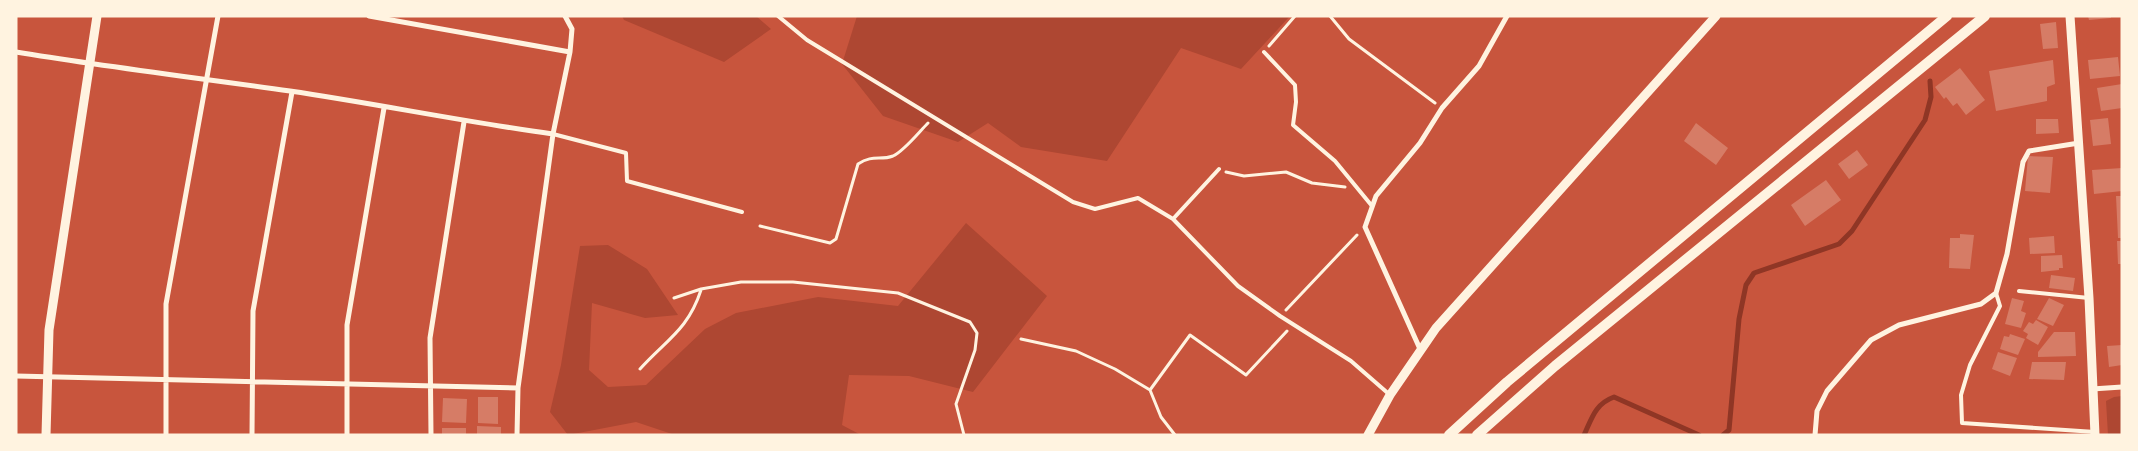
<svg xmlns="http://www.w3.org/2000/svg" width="2138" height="451" font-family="Spectral,serif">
	<rect width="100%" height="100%" fill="#c8553d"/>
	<path fill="#ae4732" d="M 622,16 L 756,16 L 771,29 L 724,62 L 624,20 Z
		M 857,16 L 1290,16 L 1241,69 L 1181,48 L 1107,161 L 1021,147 L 988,123 L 958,142 L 883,116 L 842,64 Z
		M 966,223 L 1047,296 L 973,392 L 909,376 L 849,375 L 842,425 L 861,435 L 675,435 L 636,422 L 568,435 L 550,412 L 561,365 L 580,246 L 608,245 L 647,269 L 678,315 L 645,318 L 592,303 L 589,370 L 608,387 L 646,385 L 705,329 L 736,313 L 818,297 L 898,306 Z
		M 2122,396 L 2122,435 L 2108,435 L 2106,401 L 2114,397 Z"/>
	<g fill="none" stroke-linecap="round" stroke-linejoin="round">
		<path stroke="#8f3625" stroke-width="5" d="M 1584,435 C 1592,418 1595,404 1614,397 L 1699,435
			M 1723,435 L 1729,430 L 1739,319 L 1746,285 L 1754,273 L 1839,244 L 1852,231 L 1925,120 L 1931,97 L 1930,81"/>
	</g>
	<path fill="#d67c66" d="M 2088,16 L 2111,16 L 2111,18 L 2089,20 Z
		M 2056,22 L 2058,48 L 2043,49 L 2040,24 Z
		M 2118,57 L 2120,76 L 2090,79 L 2088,60 Z
		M 2053,60 L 2055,84 L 2047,87 L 2047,101 L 1996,111 L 1989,71 Z
		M 1960,68 L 1985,100 L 1966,115 L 1957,103 L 1953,106 L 1946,97 L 1944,99 L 1935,87 Z
		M 2122,84 L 2122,108 L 2101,111 L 2097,88 Z
		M 2108,118 L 2111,144 L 2093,146 L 2090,120 Z
		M 2036,119 L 2058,119 L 2059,133 L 2036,134 Z
		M 1696,123 L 1728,148 L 1716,165 L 1684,141 Z
		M 1857,150 L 1868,165 L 1849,179 L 1838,164 Z
		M 2028,156 L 2053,157 L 2050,193 L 2025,191 Z
		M 2122,168 L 2122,191 L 2094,194 L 2092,170 Z
		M 1826,180 L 1841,200 L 1805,226 L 1791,205 Z
		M 2116,196 L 2122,196 L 2122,238 L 2118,238 Z
		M 1960,234 L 1974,235 L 1970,269 L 1949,268 L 1950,238 L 1960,238 Z
		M 2054,236 L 2055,253 L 2030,254 L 2029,238 Z
		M 2117,241 L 2122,241 L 2122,264 L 2118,264 Z
		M 2062,255 L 2063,268 L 2059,268 L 2059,270 L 2041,272 L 2041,256 Z
		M 2051,275 L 2075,278 L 2073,291 L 2049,288 Z
		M 2012,298 L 2024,301 L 2021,311 L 2026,313 L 2021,328 L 2005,324 Z
		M 2049,298 L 2064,305 L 2053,326 L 2037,319 Z
		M 2036,320 L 2048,327 L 2038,345 L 2026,338 L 2028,334 L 2023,331 L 2029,322 L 2033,324 Z
		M 2054,332 L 2075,332 L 2076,356 L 2038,357 L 2038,352 Z
		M 2010,334 L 2025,339 L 2018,355 L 2000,349 L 2004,336 L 2009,337 Z
		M 2122,345 L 2122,365 L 2109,367 L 2107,346 Z
		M 1998,352 L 2017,358 L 2010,376 L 1992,369 Z
		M 2032,362 L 2066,362 L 2064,380 L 2029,379 Z
		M 478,397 L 498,397 L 498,424 L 478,423 Z
		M 443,398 L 467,399 L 466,423 L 442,422 Z
		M 477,426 L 501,427 L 501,435 L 477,435 Z
		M 442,428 L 466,428 L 466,435 L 442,435 Z"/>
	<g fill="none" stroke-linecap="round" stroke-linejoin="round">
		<path stroke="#fff3e0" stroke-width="3" d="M 1330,16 L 1349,39 L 1435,103
			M 1269,46 L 1295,16
			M 1226,172 L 1244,176 L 1286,172 L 1312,183 L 1345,187
			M 760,226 L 830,243 L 836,239 L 858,164 C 873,154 880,161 893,156 C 904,151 919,132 928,123
			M 674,298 L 701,289 L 741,282 L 793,282 L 898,293 L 970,322 L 977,333 L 975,350 L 956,404 L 964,435
			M 1286,310 L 1357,235
			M 1021,339 L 1076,351 L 1115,369 L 1150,390
			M 640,369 C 666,340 688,330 701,290
			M 1175,435 L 1161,417 L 1150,390 L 1190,335 L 1246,375 L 1287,331"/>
		<path stroke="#fff3e0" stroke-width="4" d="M 778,16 L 807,40 L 1073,202 L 1095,209 L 1138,198 L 1173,219 L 1238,286 L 1280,316 L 1351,361 L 1390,395
			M 1264,52 L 1295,85 L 1296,102 L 1293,125 L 1335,161 L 1372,206
			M 553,134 L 626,153 L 627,181 L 742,212
			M 1173,219 L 1219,169
			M 2019,291 L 2089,298
			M 1996,293 L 2000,306 L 1970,365 L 1961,395 L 1962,423 L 2095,432"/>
		<path stroke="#fff3e0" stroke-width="5" d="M 369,16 L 570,52
			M 16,52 C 107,67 199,78 290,91 C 378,104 465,122 553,134
			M 1420,349 L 1365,227 L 1376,196 L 1420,143 L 1442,108 L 1479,66 L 1507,16
			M 16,376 L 518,388
			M 2092,389 L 2122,387
			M 166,435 L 166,304 L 218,16
			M 252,435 L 253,311 L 292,92
			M 347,435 L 347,325 L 384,108
			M 431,435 L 430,338 L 464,122
			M 517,435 L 518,388 L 553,134 L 570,52 L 572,29 L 565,16
			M 1815,435 L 1817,411 L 1827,391 L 1871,340 L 1899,325 L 1981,304 L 1996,293 L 2007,254 L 2023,162 L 2029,151 L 2079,143"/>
		<path stroke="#fff3e0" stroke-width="9" d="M 2070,16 L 2089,298 L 2095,435
			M 46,435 L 49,330 L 97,16
			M 1368,435 L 1390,395 L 1436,328 L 1716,16"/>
		<path stroke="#fff3e0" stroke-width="10" d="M 1449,435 L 1507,382 L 1947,16
			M 1477,435 L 1555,366 L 1985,16"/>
	</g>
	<rect width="2138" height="451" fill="none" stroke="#fff3e0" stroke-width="35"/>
</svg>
